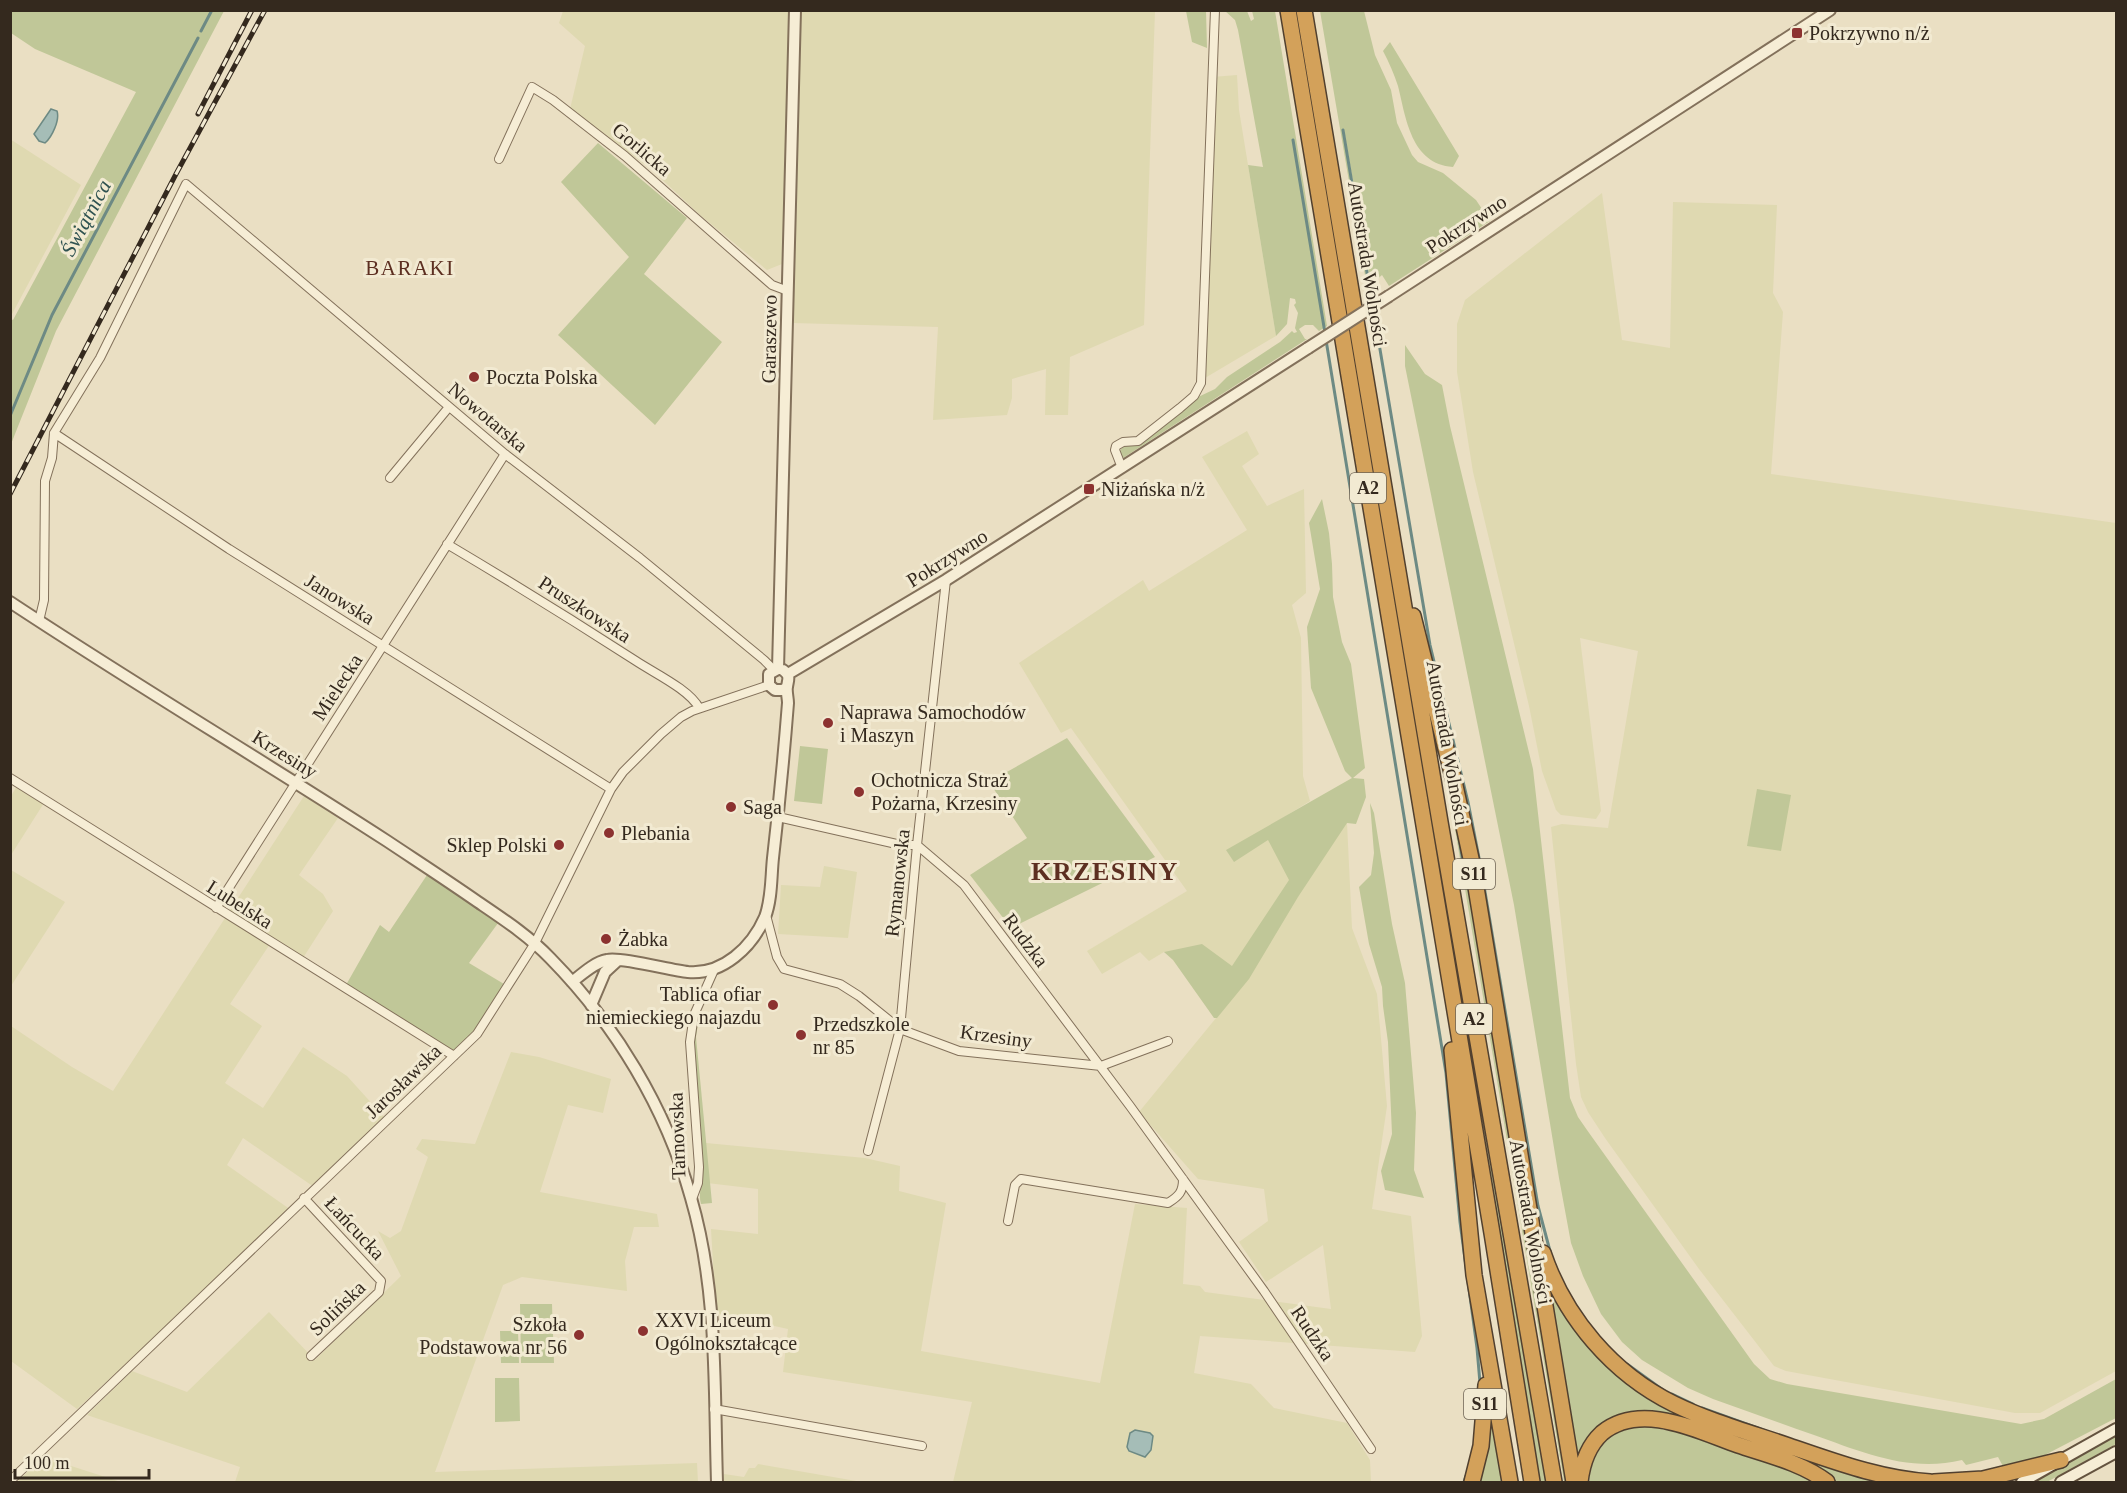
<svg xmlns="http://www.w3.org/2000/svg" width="2127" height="1493" font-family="Georgia,serif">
	<rect width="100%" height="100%" fill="#eadfc3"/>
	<path fill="#dfd9b1" d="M 563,11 L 790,11 L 782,264 L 767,270 L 700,215 L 653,171 L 581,116 L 570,109 L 585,46 L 559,23 Z
		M 799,11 L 1155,11 L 1144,325 L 1070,357 L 1068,415 L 1045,415 L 1046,369 L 1012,379 L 1012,398 L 1007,415 L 933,420 L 938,327 L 792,323 Z
		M 1237,75 L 1239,110 L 1276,336 L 1205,378 L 1214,145 L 1212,77 Z
		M 10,139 L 81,185 L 11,316 L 10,316 Z
		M 1602,193 L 1622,340 L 1670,348 L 1673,202 L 1777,205 L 1773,293 L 1783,312 L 1771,474 L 2116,523 L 2116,1371 L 2040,1413 L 2015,1413 L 1786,1371 L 1774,1366 L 1699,1269 L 1605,1138 L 1588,1112 L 1581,1097 L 1576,1064 L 1551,827 L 1562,824 L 1608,828 L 1638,651 L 1580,638 L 1601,811 L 1596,819 L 1561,815 L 1556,810 L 1542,771 L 1529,706 L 1473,472 L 1457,372 L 1457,324 L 1465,300 Z
		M 1247,431 L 1259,454 L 1242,466 L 1267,506 L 1304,489 L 1306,593 L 1292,605 L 1301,638 L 1303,776 L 1310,801 L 1263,830 L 1347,823 L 1352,928 L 1377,994 L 1387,1106 L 1372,1209 L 1411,1216 L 1422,1336 L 1415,1352 L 1200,1336 L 1194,1373 L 1251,1384 L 1274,1408 L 1347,1423 L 1370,1460 L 1371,1482 L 953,1482 L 972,1402 L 783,1372 L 788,1329 L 716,1313 L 711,1229 L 758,1234 L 758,1189 L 707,1183 L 706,1143 L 865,1158 L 900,1166 L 899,1191 L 946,1203 L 921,1351 L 1100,1383 L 1135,1204 L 1187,1208 L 1183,1284 L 1200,1286 L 1205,1292 L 1331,1309 L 1323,1245 L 1266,1282 L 1239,1242 L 1268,1221 L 1264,1189 L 1198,1179 L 1139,1112 L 1248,979 L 1164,952 L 1149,961 L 1140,952 L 1102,974 L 1087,951 L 1187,891 L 1071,728 L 1061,733 L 1019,663 L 1143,580 L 1149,591 L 1247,530 L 1202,457 Z
		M 17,786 L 44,803 L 11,855 L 11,796 Z
		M 304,796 L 338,818 L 299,875 L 323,894 L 333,911 L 303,958 L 274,938 L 230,1004 L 262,1026 L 225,1083 L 263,1108 L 303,1047 L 347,1076 L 385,1118 L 314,1187 L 243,1138 L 227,1165 L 291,1210 L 77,1409 L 11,1361 L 11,1026 L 72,1067 L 113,1091 Z
		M 824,866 L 857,872 L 848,938 L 778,934 L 781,885 L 820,887 Z
		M 11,870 L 65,902 L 11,986 Z
		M 511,1052 L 539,1057 L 611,1079 L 603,1113 L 568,1105 L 540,1192 L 657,1214 L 659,1227 L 634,1227 L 625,1261 L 627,1291 L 522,1277 L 503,1285 L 435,1472 L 697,1463 L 698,1482 L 235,1482 L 240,1467 L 87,1415 L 132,1371 L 187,1392 L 269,1312 L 315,1360 L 401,1276 L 378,1231 L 390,1238 L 401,1231 L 428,1157 L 416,1149 L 422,1139 L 475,1144 Z
		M 43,1457 L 121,1482 L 17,1482 Z
		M 758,1464 L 862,1482 L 724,1482 L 724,1474 L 744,1477 L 749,1468 L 755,1468 Z"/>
	<path fill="#c0c798" d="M 11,10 L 224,11 L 56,331 L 11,444 L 11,319 L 13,320 L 136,92 L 35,49 L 11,33 Z
		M 1186,11 L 1206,11 L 1207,48 L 1192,42 Z
		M 1225,11 L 1247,11 L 1251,21 L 1254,19 L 1252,11 L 1275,11 L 1327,326 L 1319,331 L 1313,325 L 1305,325 L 1299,329 L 1305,339 L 1307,339 L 1304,341 L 1123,458 L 1119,453 L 1122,447 L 1140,443 L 1196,398 L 1215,389 L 1227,377 L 1280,342 L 1292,331 L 1294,333 L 1297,332 L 1295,328 L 1298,313 L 1294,305 L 1296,303 L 1295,299 L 1290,298 L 1287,324 L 1276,336 L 1248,165 L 1263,167 L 1238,30 L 1235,20 Z
		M 1320,11 L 1364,11 L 1375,55 L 1391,90 L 1397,123 L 1412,155 L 1418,162 L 1443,173 L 1476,200 L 1490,221 L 1389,286 L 1382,275 L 1374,282 L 1375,295 L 1373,297 L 1344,130 L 1342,130 L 1371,298 L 1369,299 Z
		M 1390,42 L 1459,156 L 1453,167 C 1411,164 1406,118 1398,86 C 1394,74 1389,62 1383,51 Z
		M 598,143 L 687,218 L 644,274 L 722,342 L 655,425 L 558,335 L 629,257 L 561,182 Z
		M 1353,334 L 1548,1482 L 1537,1482 L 1348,335 Z
		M 1405,345 L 1425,374 L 1442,385 L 1450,426 L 1533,769 L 1570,1098 L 1578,1117 L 1587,1130 L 1754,1364 L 1770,1379 L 1787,1384 L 2021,1424 L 2044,1419 L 2116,1379 L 2116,1418 L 2043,1456 L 2005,1470 L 1998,1457 L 1966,1465 L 1962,1460 C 1910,1473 1862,1452 1814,1435 C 1780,1423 1747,1411 1713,1399 L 1688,1388 L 1642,1360 L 1622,1342 L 1601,1314 L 1583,1276 L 1571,1243 L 1559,1178 L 1514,905 L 1405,366 Z
		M 1322,499 L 1329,533 L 1332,564 L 1333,597 L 1342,642 L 1351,664 L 1365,768 L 1353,778 L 1364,779 L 1366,797 L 1356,824 L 1347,823 L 1298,897 L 1249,979 L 1217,1018 L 1214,1018 L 1173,960 L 1164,952 L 1202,944 L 1232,966 L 1289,880 L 1268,840 L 1234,862 L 1226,850 L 1352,778 L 1345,771 L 1311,688 L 1307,627 L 1320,589 L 1309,523 Z
		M 1067,738 L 1155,857 L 1011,928 L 970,875 L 1027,838 L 989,782 Z
		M 800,746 L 828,749 L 822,804 L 794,801 Z
		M 1757,789 L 1791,795 L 1781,851 L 1747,846 Z
		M 1370,803 L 1374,813 L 1392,924 L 1405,983 L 1416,1113 L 1414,1170 L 1424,1198 L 1385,1190 L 1381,1171 L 1392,1134 L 1388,1042 L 1383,1006 L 1382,987 L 1369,944 L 1359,887 L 1371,875 L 1374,853 Z
		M 1459,822 L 1570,1482 L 1564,1482 L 1454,823 Z
		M 429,872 L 501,919 L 469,963 L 504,984 L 474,1032 L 453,1054 L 346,985 L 380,925 L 389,932 Z
		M 714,979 L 700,1011 L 696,1037 L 712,1203 L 701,1204 C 698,1194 702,1182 703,1170 L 694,1036 L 695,1020 Z
		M 1542,1264 L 1633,1383 L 1897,1482 L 1835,1482 L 1824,1473 L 1630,1415 L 1577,1466 Z
		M 520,1304 L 552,1304 L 554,1363 L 521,1363 Z
		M 500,1331 L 518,1331 L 519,1363 L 501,1363 Z
		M 495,1378 L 519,1378 L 520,1421 L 495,1422 Z
		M 1490,1408 L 1505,1482 L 1475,1482 Z
		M 1637,1427 C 1672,1426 1707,1443 1740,1454 C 1765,1462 1791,1469 1814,1482 L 1589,1482 C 1592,1454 1606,1431 1637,1427 Z
		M 2116,1436 L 2116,1444 L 2047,1482 L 2033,1482 Z"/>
	<path fill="#a5bdb7" stroke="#6d8a84" stroke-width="1.5" d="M 51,109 L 57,111 C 60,120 52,137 45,143 L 39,141 L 34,134 Z
		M 1135,1430 L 1150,1433 L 1153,1436 L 1151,1450 L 1145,1457 L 1129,1451 L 1127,1447 L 1130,1433 Z"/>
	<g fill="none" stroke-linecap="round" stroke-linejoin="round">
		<path stroke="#6d8a84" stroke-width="3" d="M 201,31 L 212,10
			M 1343,130 L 1372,302
			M 1293,140 L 1325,333
			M 1373,308 L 1430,645 L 1468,802 L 1481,868 L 1538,1206 L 1550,1251
			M 1326,340 L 1446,1073 L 1460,1222 L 1477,1348 L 1480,1383
			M 10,416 L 52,315 L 198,38
			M 1459,838 L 1467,886
			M 1627,1364 L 1663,1390
			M 1672,1394 L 1693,1404
			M 1702,1408 L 1766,1431
			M 1464,1482 L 1466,1476"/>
		<defs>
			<path id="minor" d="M 499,159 L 532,87 L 553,100 L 625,156 L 772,285 L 788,291
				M 54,433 L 229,549 L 611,789
				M 1122,468 L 1115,450 L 1116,446 L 1123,442 L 1138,441 L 1180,408 L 1194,396 L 1201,383 L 1215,10
				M 390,478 L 449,407
				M 447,544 C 511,582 574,621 636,661 C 654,673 690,690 699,708
				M 39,621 L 44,600 L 45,481 L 52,458 L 54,433 L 100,358 L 186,184 L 505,454 L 640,558 L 764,660 L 774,670
				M 10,778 L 454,1056
				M 778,817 L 901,845 L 917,845 L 964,885 L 1130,1106 L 1264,1291 L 1371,1449
				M 216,908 L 505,454
				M 766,915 L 777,957 L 784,969 L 840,984 L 859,996 L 900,1029 L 959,1051 L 1101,1066 L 1168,1041
				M 868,1151 L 900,1029 L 917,845 L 946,580
				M 304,1198 L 381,1281 L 379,1292 L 311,1356
				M 692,1199 L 698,1183 L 699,1167 L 690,1042 L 694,1015 L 714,970
				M 1008,1221 L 1015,1185 L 1021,1179 L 1168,1203 C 1179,1196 1183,1192 1183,1179
				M 714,1409 L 922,1446
				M 10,1481 L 477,1034 L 535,943 L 611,789 L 623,772 L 661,734 L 681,717 L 692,711 L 769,685"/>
			<path id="tertiary" d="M 1389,296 L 1830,10
				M 10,602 C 134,684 262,760 387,841 C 417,861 448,881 478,902 C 503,919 529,936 550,958 C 615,1024 666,1108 691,1198 C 718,1290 714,1388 717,1482
				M 778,669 L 795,10
				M 778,669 L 769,674 L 769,685 L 775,690 L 783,690 L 787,687
				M 788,674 L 946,580 L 1308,348
				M 572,982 C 582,974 595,962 607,960 C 621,957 670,970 688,972 C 723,975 752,947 765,917 C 772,899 771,876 773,858 C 779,806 784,754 788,703 C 788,698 786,691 787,687 C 788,679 791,676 783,670
				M 591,1005 L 605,972 L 618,960"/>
			<path id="secondary" d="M 2022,1482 L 2116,1429
				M 2061,1482 L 2116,1452"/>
			<path id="motorway" d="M 1288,10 L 1492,1233 L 1532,1482
				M 1304,10 L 1440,822 L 1554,1482
				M 1413,616 L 1454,781 L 1472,863 L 1574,1482
				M 1452,1050 L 1474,1275 L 1510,1482
				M 1543,1253 C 1565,1318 1613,1374 1674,1404 C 1711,1422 1751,1433 1789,1446 C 1836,1462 1881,1479 1930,1482
				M 1472,1482 L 1481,1446 L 1486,1385
				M 1580,1482 C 1582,1464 1588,1446 1602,1433 C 1641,1401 1698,1431 1738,1445 C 1768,1455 1802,1463 1827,1482
				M 1934,1482 L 1983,1479 L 2061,1460"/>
		</defs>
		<use href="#minor" stroke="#83715b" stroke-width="10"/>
		<use href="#tertiary" stroke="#83715b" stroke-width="14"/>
		<use href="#secondary" stroke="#64533f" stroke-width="14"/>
		<use href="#motorway" stroke="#51402f" stroke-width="18"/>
		<use href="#minor" stroke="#f6edd5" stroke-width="8"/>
		<use href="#tertiary" stroke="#f6edd5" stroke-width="10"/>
		<use href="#secondary" stroke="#f6edd5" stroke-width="10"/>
		<use href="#motorway" stroke="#d3a15a" stroke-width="15"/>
		<defs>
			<path id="rail" d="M 198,114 L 252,10
				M 10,494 L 176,174 L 265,10"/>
		</defs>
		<use href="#rail" stroke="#34291e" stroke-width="5"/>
		<use href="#rail" stroke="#f2ead2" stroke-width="3" stroke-dasharray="9" stroke-linecap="butt"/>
		<defs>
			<path id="tertiary-bridge" d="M 1308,348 L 1389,296"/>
		</defs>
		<use href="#tertiary-bridge" stroke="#83715b" stroke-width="14" stroke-linecap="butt"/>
		<use href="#tertiary-bridge" stroke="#f6edd5" stroke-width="10"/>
	</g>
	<g fill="#8c3230" stroke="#f2ead2" stroke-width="2">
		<rect x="1791" y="27" width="12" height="12" rx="3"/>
		<circle cx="474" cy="377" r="6"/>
		<rect x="1083" y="483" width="12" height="12" rx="3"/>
		<circle cx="828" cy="723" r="6"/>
		<circle cx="859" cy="792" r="6"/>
		<circle cx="731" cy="807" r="6"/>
		<circle cx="609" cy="833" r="6"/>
		<circle cx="559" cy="845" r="6"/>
		<circle cx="606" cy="939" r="6"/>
		<circle cx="773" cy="1005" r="6"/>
		<circle cx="801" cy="1035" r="6"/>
		<circle cx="643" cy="1331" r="6"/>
		<circle cx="579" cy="1335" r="6"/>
	</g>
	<g text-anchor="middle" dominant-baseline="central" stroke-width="6" stroke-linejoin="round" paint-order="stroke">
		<g fill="#f2ead2" stroke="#6d6354" stroke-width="1.5">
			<rect x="1350" y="473" width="36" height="30" rx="4.5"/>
			<rect x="1453" y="859" width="42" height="30" rx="4.5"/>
			<rect x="1456" y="1004" width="36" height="30" rx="4.5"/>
			<rect x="1464" y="1389" width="42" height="30" rx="4.5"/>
		</g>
		<g font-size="18" font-weight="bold" fill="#34291e">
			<text x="1368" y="488">A2</text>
			<text x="1474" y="874">S11</text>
			<text x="1474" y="1019">A2</text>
			<text x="1485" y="1404">S11</text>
		</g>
		<g font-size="20" fill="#34291e" stroke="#f2ead2" text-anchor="start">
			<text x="1809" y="33">Pokrzywno n/ż</text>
			<text x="486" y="377">Poczta Polska</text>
			<text x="1101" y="489">Niżańska n/ż</text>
			<text x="840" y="712">Naprawa Samochodów<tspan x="840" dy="23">i Maszyn</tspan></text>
			<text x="871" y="780">Ochotnicza Straż<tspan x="871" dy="23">Pożarna, Krzesiny</tspan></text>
			<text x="743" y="807">Saga</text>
			<text x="621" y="833">Plebania</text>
			<text x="547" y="845" text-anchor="end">Sklep Polski</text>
			<text x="618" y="939">Żabka</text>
			<text x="761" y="994" text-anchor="end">Tablica ofiar<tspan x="761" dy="23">niemieckiego najazdu</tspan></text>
			<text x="813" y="1024">Przedszkole<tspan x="813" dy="23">nr 85</tspan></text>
			<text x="655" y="1320">XXVI Liceum<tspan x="655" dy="23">Ogólnokształcące</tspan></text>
			<text x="567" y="1324" text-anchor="end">Szkoła<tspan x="567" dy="23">Podstawowa nr 56</tspan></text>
		</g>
		<g font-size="20" fill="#34291e" stroke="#f2ead2">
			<text transform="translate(642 149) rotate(40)">Gorlicka</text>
			<text transform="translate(1466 224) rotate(-33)">Pokrzywno</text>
			<text transform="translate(1368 264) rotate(81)">Autostrada Wolności</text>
			<text transform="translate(769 339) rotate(-89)">Garaszewo</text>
			<text transform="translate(488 417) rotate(40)">Nowotarska</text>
			<text transform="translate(947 558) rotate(-32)">Pokrzywno</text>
			<text transform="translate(340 599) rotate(32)">Janowska</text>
			<text transform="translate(585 609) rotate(33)">Pruszkowska</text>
			<text transform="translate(337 687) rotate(-57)">Mielecka</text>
			<text transform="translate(1448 743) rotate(80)">Autostrada Wolności</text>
			<text transform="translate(285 754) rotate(32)">Krzesiny</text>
			<text transform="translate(897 883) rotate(-84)">Rymanowska</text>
			<text transform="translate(240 904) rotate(32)">Lubelska</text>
			<text transform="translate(1026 940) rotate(53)">Rudzka</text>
			<text transform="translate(996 1036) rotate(8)">Krzesiny</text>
			<text transform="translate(403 1081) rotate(-44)">Jarosławska</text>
			<text transform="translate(677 1136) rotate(-92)">Tarnowska</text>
			<text transform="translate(1531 1222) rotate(80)">Autostrada Wolności</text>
			<text transform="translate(355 1228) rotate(47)">Łańcucka</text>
			<text transform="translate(337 1308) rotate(-44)">Solińska</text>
			<text transform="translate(1313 1333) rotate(56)">Rudzka</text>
		</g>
		<g font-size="21" font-style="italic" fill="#2f5251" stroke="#f2ead2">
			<text transform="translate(86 218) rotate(-62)">Świątnica</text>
		</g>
		<g font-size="21" letter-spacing="1.5" fill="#5d2f21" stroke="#f2ead2">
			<text x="410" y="268">BARAKI</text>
		</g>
		<g font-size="26" font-weight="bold" letter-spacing="1.5" fill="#5d2f21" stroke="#f2ead2">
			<text x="1105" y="871">KRZESINY</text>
		</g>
	</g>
	<rect width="2127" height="1493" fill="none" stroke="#34291e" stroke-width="24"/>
	<path d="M15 1469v9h134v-9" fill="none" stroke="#34291e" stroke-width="3"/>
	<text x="24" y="1469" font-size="18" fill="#34291e" stroke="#f2ead2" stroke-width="4.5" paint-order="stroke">100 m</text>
</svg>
